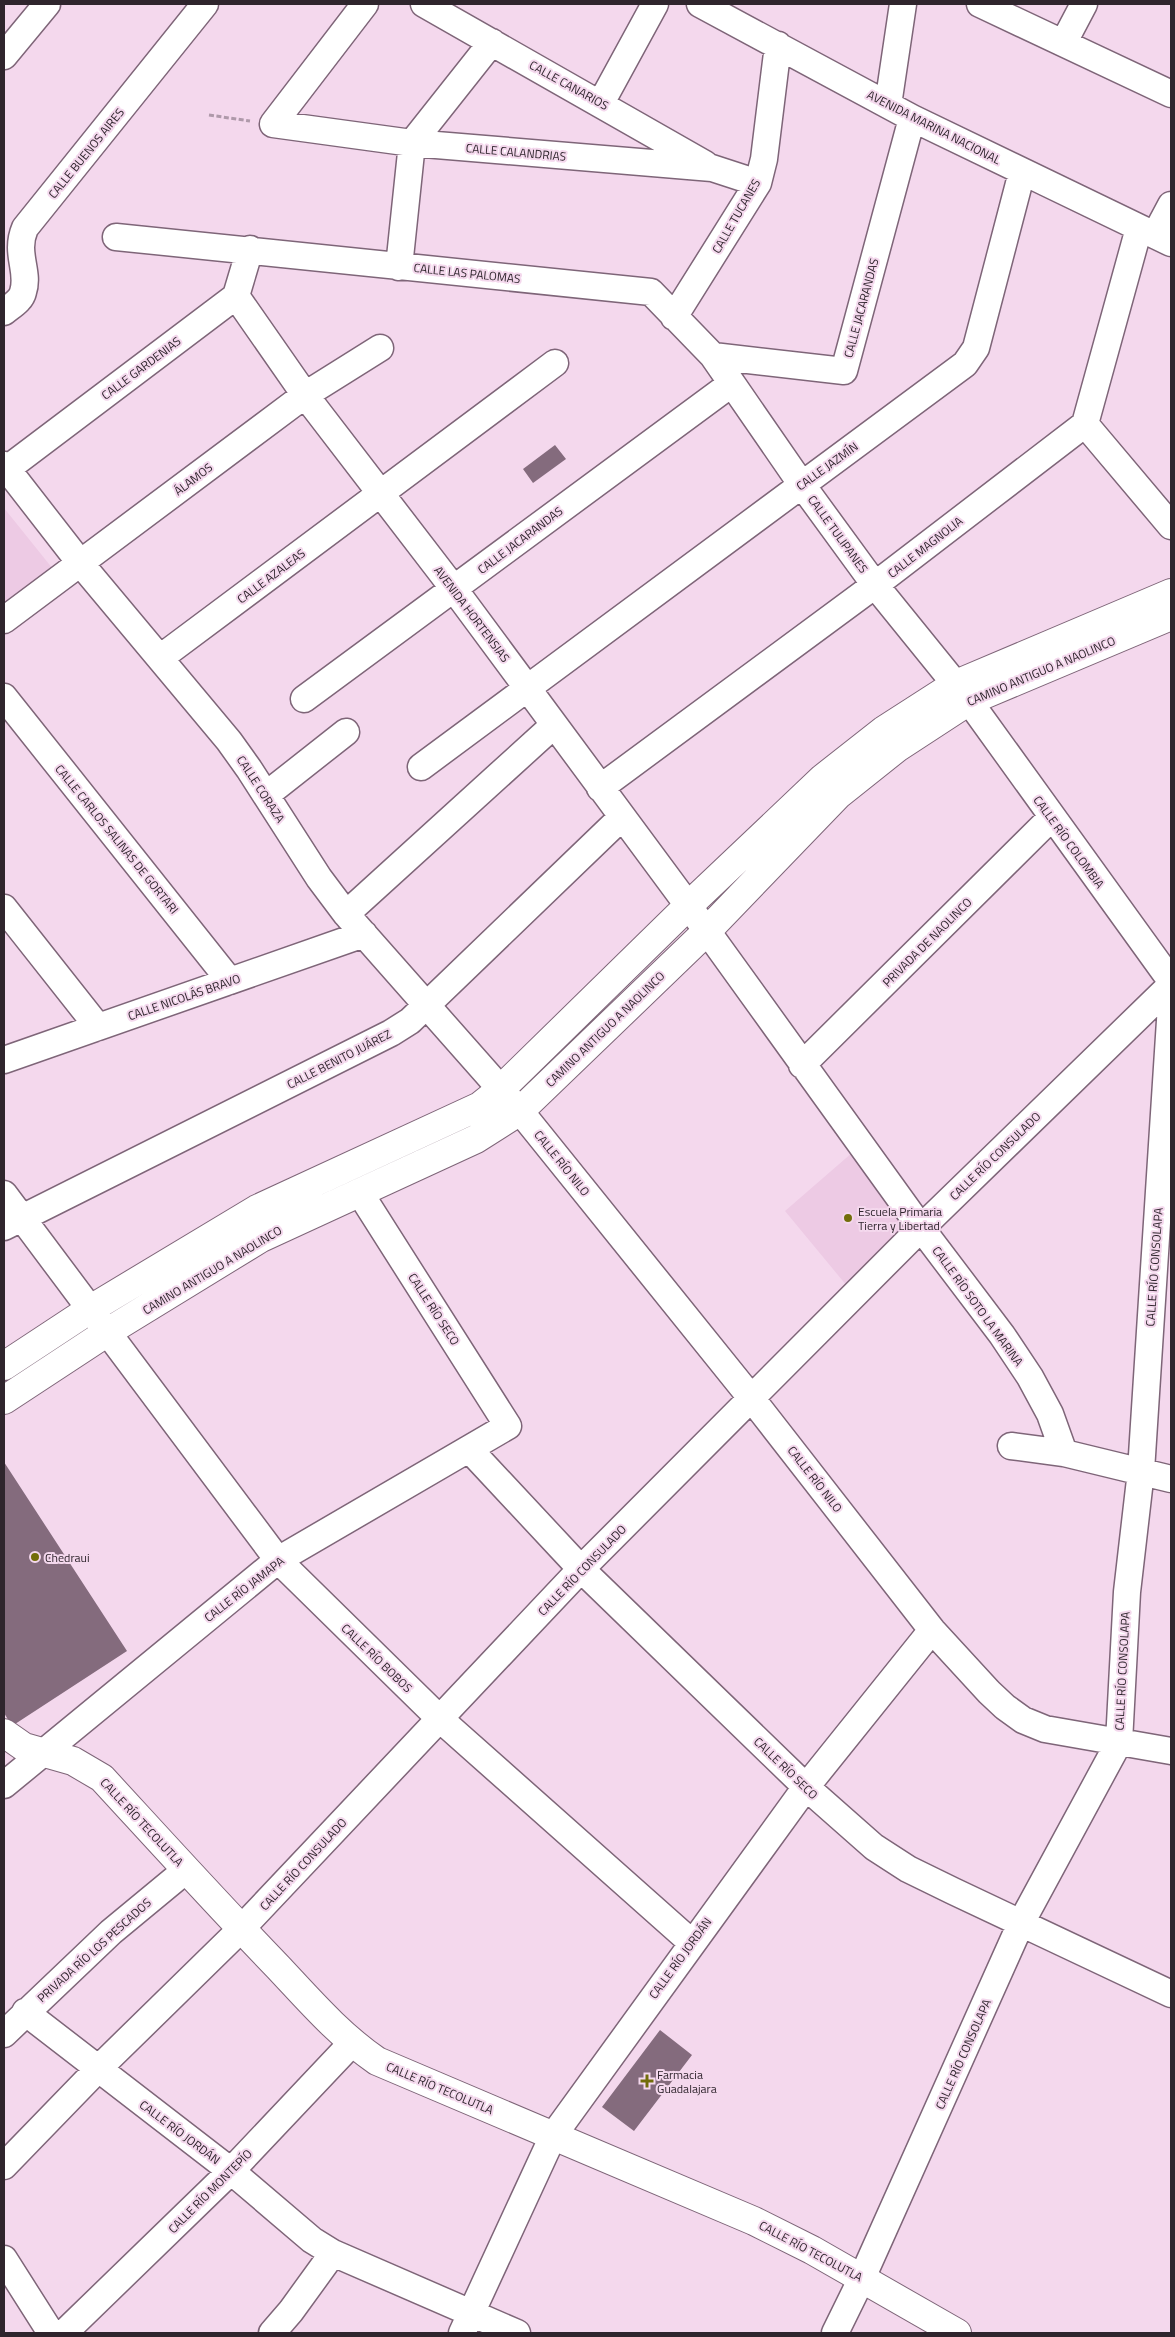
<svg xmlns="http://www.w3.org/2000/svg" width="1175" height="2337" font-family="'Titillium Web',sans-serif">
	<rect width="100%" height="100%" fill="#f4d8ed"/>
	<path fill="#edcae4" d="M 4,508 L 57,574 L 4,612 Z
		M 853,1152 L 911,1225 L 847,1286 L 785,1211 Z"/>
	<path fill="#846b7d" d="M 555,445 L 566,459 L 533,483 L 523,469 Z
		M 4,1462 L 127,1651 L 12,1726 L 4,1713 Z
		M 660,2030 L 692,2055 L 634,2131 L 602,2107 Z"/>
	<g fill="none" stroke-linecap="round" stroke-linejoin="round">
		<defs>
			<path id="minor" d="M 365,4 L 273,124 L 412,143 L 712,168 L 758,183
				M 424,4 L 705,164
				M 700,4 L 912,118 L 1171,243
				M 980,4 L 1171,94
				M 1064,42 L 1084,4
				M 4,56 L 47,4
				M 601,103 L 655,4
				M 888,105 L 903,4
				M 1155,235 L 1171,205
				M 116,237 L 651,292 L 713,356 L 802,485 L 875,585 L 969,701 L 1171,981
				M 399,267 L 412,143 L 492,42
				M 236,296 L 305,395 L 454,589 L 707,931 L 921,1228 L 1002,1335 L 1030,1377 L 1050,1414 L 1064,1453
				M 4,312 C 11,306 21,301 23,292 C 30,271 14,254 25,228 L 205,4
				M 674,317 L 758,183 L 764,159 L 778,45
				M 713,356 L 844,371 L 912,118
				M 1085,424 L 1171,526
				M 4,465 L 81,564 L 229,741 L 249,769 L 319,878 L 346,914 L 520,1111 L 752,1399 L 932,1630 L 989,1692 L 1005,1707 L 1023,1720 L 1045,1729 L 1171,1751
				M 7,469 L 236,296 L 250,249
				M 4,620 L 305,395 L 380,348
				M 160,658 L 555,363
				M 4,697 L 230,981
				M 304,699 L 731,384
				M 421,767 L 965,364 L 976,348 L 1022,172
				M 600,788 L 875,585 L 1085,424 L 1139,228
				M 266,795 L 346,732
				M 4,908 L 98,1027
				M 346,914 L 554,725
				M 4,1060 L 364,934
				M 802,1065 L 1051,818
				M 4,1194 L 278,1560 L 440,1719 L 691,1942
				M 4,1227 L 391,1033 L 410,1021 L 622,817
				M 1011,1446 L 1064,1453 L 1171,1479
				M 469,1449 L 581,1569 L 806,1787 L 874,1847 L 908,1869 L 953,1891 L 1171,1994
				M 4,1785 L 278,1560 L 508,1426 L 360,1193
				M 25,2012 L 231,2171 L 312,2240 L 333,2253 L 517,2333
				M 4,2034 L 111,1932 L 186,1870
				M 4,2166 L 98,2069 L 241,1929 L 581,1569 L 921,1228 L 1171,985
				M 4,2259 L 51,2333
				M 64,2333 L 231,2171 L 351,2044
				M 272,2333 L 291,2311 L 333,2253
				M 462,2333 L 553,2136 L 806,1787 L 932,1630
				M 835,2333 L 862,2278 L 1021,1923 L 1119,1742 L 1127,1592 L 1141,1471 L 1171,1005"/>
			<path id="major" d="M 4,1366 L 89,1310 L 257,1209 L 480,1106 L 500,1090 L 688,906 L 823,778 L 884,730 L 954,685 L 1171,593
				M 4,1400 L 106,1333 L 261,1238 L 476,1139 L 520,1111 L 707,931 L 838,795 L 897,748 L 969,701 L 1171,616
				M 4,1733 L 24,1747 L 73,1761 L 102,1778 C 160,1841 218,1905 278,1967 C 309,2000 339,2035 377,2061 L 754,2221 L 812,2250 L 957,2333"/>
		</defs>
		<use href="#minor" stroke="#7e6578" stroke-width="29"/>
		<use href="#major" stroke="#7e6578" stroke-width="30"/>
		<path stroke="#af99aa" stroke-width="3" stroke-dasharray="5 2.5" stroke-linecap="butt" d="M 209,115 L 250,121"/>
		<use href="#minor" stroke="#fff" stroke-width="26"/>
		<use href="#major" stroke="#fff" stroke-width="28"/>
	</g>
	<g fill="#726d0a" stroke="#f4d8ed" stroke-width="2">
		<circle cx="848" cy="1218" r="5"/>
		<circle cx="35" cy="1557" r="5"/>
		<path d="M644.5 2073.5h5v5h5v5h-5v5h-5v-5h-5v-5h5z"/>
	</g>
	<g text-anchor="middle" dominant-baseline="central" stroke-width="4" stroke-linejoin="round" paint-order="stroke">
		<g font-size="12" fill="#2f252d" stroke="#f4d8ed">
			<text transform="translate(569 85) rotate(29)">CALLE CANARIOS</text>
			<text transform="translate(934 127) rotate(27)">AVENIDA MARINA NACIONAL</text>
			<text transform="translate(516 152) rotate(5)">CALLE CALANDRIAS</text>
			<text transform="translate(86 153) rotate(-51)">CALLE BUENOS AIRES</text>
			<text transform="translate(736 216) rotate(-60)">CALLE TUCANES</text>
			<text transform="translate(467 273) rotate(6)">CALLE LAS PALOMAS</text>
			<text transform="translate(861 308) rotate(-75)">CALLE JACARANDAS</text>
			<text transform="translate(141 368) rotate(-37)">CALLE GARDENIAS</text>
			<text transform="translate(827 466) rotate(-36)">CALLE JAZMÍN</text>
			<text transform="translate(193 479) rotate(-37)">ÁLAMOS</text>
			<text transform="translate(838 534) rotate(54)">CALLE TULIPANES</text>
			<text transform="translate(520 540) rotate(-37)">CALLE JACARANDAS</text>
			<text transform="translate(925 547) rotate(-38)">CALLE MAGNOLIA</text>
			<text transform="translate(271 576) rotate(-37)">CALLE AZALEAS</text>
			<text transform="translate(472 614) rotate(53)">AVENIDA HORTENSIAS</text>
			<text transform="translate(1041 671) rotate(-23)">CAMINO ANTIGUO A NAOLINCO</text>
			<text transform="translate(261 789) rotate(57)">CALLE CORAZA</text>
			<text transform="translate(117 839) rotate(51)">CALLE CARLOS SALINAS DE GORTARI</text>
			<text transform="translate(1069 842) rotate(54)">CALLE RÍO COLOMBIA</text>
			<text transform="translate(927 942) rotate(-45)">PRIVADA DE NAOLINCO</text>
			<text transform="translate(184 997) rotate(-19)">CALLE NICOLÁS BRAVO</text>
			<text transform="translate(605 1029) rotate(-44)">CAMINO ANTIGUO A NAOLINCO</text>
			<text transform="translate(339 1059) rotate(-27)">CALLE BENITO JUÁREZ</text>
			<text transform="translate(995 1156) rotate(-44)">CALLE RÍO CONSULADO</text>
			<text transform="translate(562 1163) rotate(51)">CALLE RÍO NILO</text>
			<text transform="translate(1154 1267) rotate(-86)">CALLE RÍO CONSOLAPA</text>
			<text transform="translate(212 1270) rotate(-31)">CAMINO ANTIGUO A NAOLINCO</text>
			<text transform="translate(978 1306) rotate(54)">CALLE RÍO SOTO LA MARINA</text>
			<text transform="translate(434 1309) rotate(57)">CALLE RÍO SECO</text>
			<text transform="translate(815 1479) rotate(52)">CALLE RÍO NILO</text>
			<text transform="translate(582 1570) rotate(-46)">CALLE RÍO CONSULADO</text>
			<text transform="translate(244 1589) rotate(-38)">CALLE RÍO JAMAPA</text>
			<text transform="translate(377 1658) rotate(44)">CALLE RÍO BOBOS</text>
			<text transform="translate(1122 1671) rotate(-87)">CALLE RÍO CONSOLAPA</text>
			<text transform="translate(786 1768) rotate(44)">CALLE RÍO SECO</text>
			<text transform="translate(142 1822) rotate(47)">CALLE RÍO TECOLUTLA</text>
			<text transform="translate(303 1864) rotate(-47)">CALLE RÍO CONSULADO</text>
			<text transform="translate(94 1950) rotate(-42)">PRIVADA RÍO LOS PESCADOS</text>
			<text transform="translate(680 1958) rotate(-54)">CALLE RÍO JORDÁN</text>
			<text transform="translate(963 2054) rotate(-66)">CALLE RÍO CONSOLAPA</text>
			<text transform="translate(440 2088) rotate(23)">CALLE RÍO TECOLUTLA</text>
			<text transform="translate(180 2132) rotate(37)">CALLE RÍO JORDÁN</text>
			<text transform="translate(210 2191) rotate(-45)">CALLE RÍO MONTEPÍO</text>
			<text transform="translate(811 2251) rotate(28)">CALLE RÍO TECOLUTLA</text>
		</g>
		<g font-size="12" fill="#2f252d" stroke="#f4d8ed" text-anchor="start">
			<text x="858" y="1211">Escuela Primaria<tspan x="858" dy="14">Tierra y Libertad</tspan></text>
			<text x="45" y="1557">Chedraui</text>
			<text x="657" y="2074">Farmacia<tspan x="657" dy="14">Guadalajara</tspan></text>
		</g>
	</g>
	<rect width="1175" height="2337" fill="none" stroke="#2f252d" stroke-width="10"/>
</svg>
